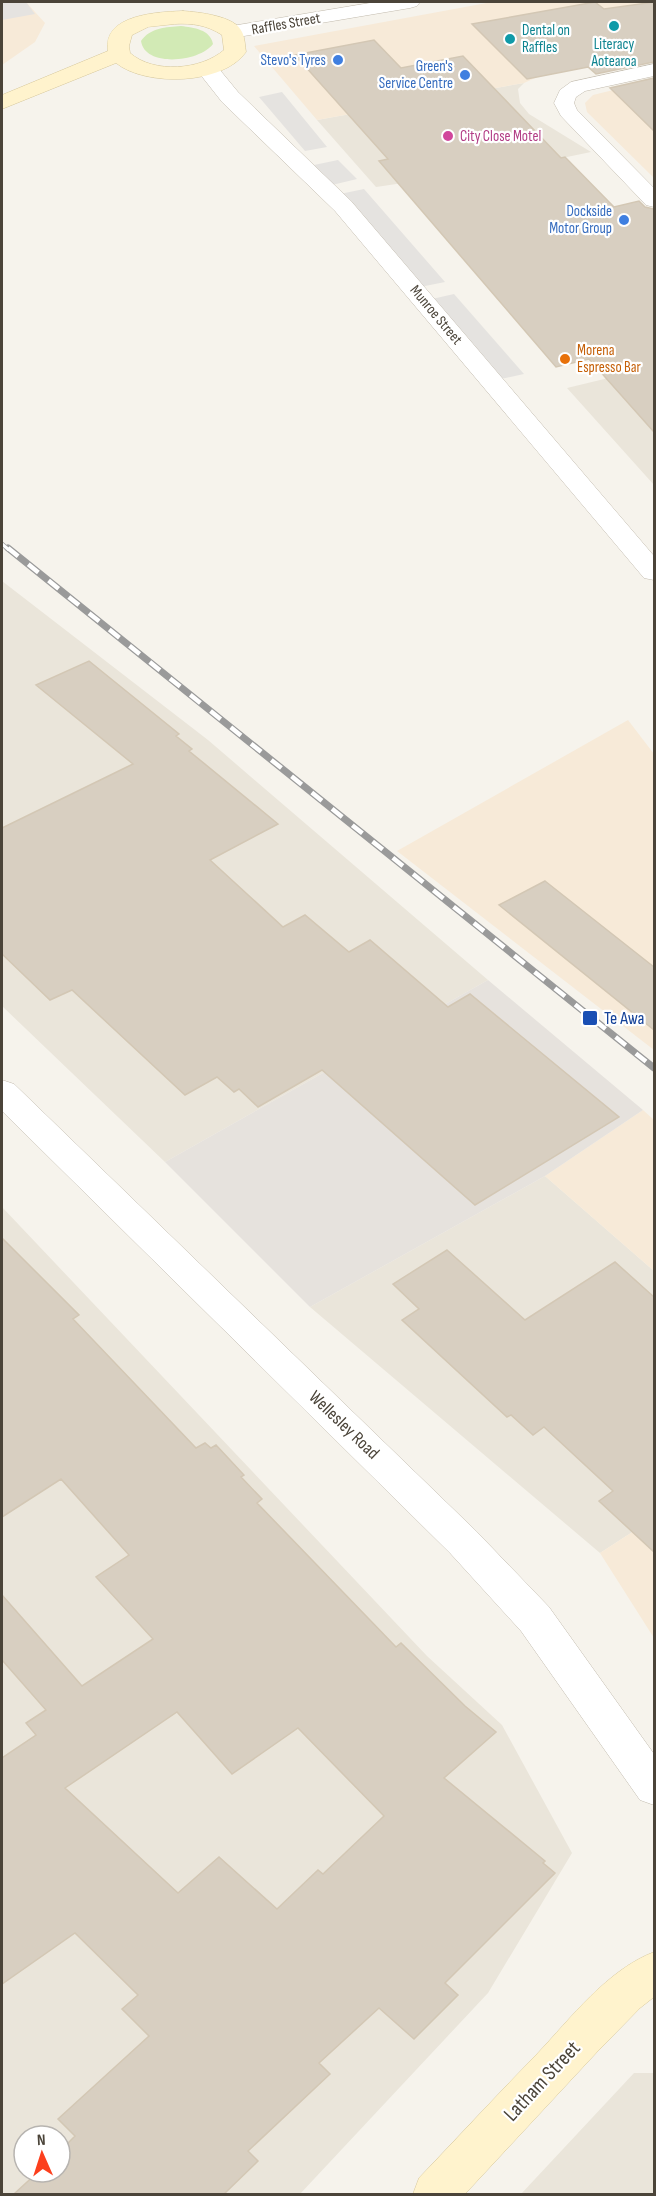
<svg xmlns="http://www.w3.org/2000/svg" width="656" height="2196" font-family="'Sofia Sans Condensed',sans-serif">
	<rect width="100%" height="100%" fill="#f6f3ec"/>
	<path fill="#eae5da" fill-rule="evenodd" d="M 524,83 L 518,89 L 520,103 L 529,114 L 591,152 L 538,163 L 376,187 L 317,120 Z
		M 654,367 L 654,485 L 567,388 Z
		M 2,581 L 208,740 L 488,980 L 165,1162 L 2,1006 Z
		M 545,1176 L 654,1271 L 654,1518 L 600,1553 L 310,1307 Z
		M 2,1207 L 427,1656 L 502,1725 L 572,1853 L 488,1993 L 300,2194 L 2,2194 ZM 24,2136 L 60,2136 L 60,2172 L 24,2172 Z
		M 634,2073 L 654,2073 L 654,2194 L 521,2194 Z"/>
	<path fill="#f7ead8" d="M 2,2 L 26,2 L 45,23 L 35,42 L 2,65 Z
		M 492,2 L 654,2 L 654,56 L 602,62 L 546,73 L 524,83 L 317,120 L 254,46 Z
		M 654,80 L 654,178 L 587,112 L 585,103 L 593,95 Z
		M 628,720 L 654,754 L 654,1050 L 397,851 Z
		M 643,1110 L 654,1120 L 654,1271 L 545,1176 Z
		M 654,1518 L 654,1638 L 600,1553 Z"/>
	<path fill="#e6e2dd" d="M 488,980 L 643,1110 L 545,1176 L 310,1307 L 165,1162 Z"/>
	<path fill="#d2eab5" d="M 181,26 C 194,28 210,29 213,44 C 200,62 145,68 141,41 C 150,28 166,27 181,26 Z"/>
	<path fill="#e5e3e0" d="M 2,2 L 26,2 L 35,14 L 2,20 Z
		M 282,92 L 327,147 L 305,151 L 259,97 Z
		M 338,160 L 357,179 L 332,185 L 314,165 Z
		M 364,189 L 445,282 L 420,287 L 340,194 Z
		M 454,294 L 524,374 L 501,379 L 432,299 Z"/>
	<path fill="#d8cfc1" stroke="#d3c7b4" stroke-width="1.5" fill-rule="evenodd" d="M 595,2 L 604,9 L 654,2 L 654,62 L 596,74 L 588,67 L 527,79 L 472,24 Z
		M 374,40 L 401,68 L 463,56 L 561,158 L 565,157 L 614,207 L 639,201 L 645,207 L 654,209 L 654,432 L 589,359 L 556,367 L 379,161 L 388,159 L 295,55 Z
		M 654,78 L 654,131 L 610,88 Z
		M 89,661 L 179,734 L 176,736 L 192,749 L 189,751 L 278,824 L 210,860 L 283,927 L 305,915 L 349,952 L 370,940 L 448,1007 L 470,994 L 619,1117 L 475,1205 L 322,1070 L 258,1107 L 239,1089 L 234,1092 L 217,1077 L 185,1095 L 72,990 L 50,1000 L 2,954 L 2,828 L 133,764 L 36,685 Z
		M 545,881 L 654,967 L 654,1030 L 499,905 Z
		M 2,1238 L 79,1315 L 73,1319 L 196,1448 L 205,1443 L 211,1448 L 216,1445 L 244,1475 L 241,1477 L 262,1499 L 257,1503 L 396,1647 L 401,1643 L 465,1706 L 496,1732 L 444,1778 L 545,1861 L 543,1863 L 555,1873 L 445,1983 L 458,1995 L 414,2039 L 379,2008 L 319,2063 L 330,2074 L 248,2151 L 258,2161 L 224,2194 L 14,2194 L 38,2172 L 60,2172 L 60,2151 L 75,2136 L 58,2119 L 149,2036 L 122,2009 L 138,1995 L 75,1933 L 2,1984 L 2,1758 L 36,1735 L 26,1723 L 46,1710 L 2,1660 L 2,1595 L 82,1686 L 153,1639 L 96,1577 L 129,1555 L 61,1479 L 2,1517 ZM 177,1712 L 232,1774 L 298,1728 L 384,1816 L 323,1874 L 318,1870 L 277,1909 L 219,1857 L 178,1893 L 65,1788 Z
		M 447,1250 L 525,1320 L 615,1262 L 654,1297 L 654,1552 L 599,1501 L 613,1491 L 544,1427 L 533,1435 L 511,1415 L 507,1417 L 402,1320 L 419,1309 L 393,1284 Z"/>
	<g fill="none" stroke-linecap="round" stroke-linejoin="round">
		<defs>
			<path id="service" d="M 654,64 L 654,76 L 585,91 L 576,97 L 574,103 L 577,110 L 654,188 L 654,207 L 646,205 L 561,116 L 554,103 L 560,90 L 571,82 Z"/>
			<path id="tertiary" d="M 376,2 L 420,2 L 417,6 L 410,8 L 232,38 L 225,36 L 222,32 L 225,28 L 232,26 Z
				M 207,63 L 215,64 L 238,92 L 351,201 L 654,556 L 654,580 L 644,578 L 335,211 L 222,102 L 196,69 L 199,64 Z
				M 2,1080 L 14,1084 L 476,1531 L 549,1607 L 654,1754 L 654,1805 L 640,1800 L 521,1631 L 450,1553 L 2,1111 Z"/>
			<path id="secondary" d="M 183,11 C 198,12 236,16 242,32 C 245,38 245,46 246,52 C 223,85 146,87 116,63 L 2,109 L 2,95 L 108,51 C 102,14 159,12 183,11 ZM 175,24 C 192,23 207,25 222,35 L 224,50 C 201,70 154,74 130,53 L 129,46 L 132,35 L 148,27 Z
				M 654,1952 L 654,1997 L 640,2008 L 597,2052 L 465,2194 L 413,2194 L 419,2178 C 458,2137 497,2095 537,2054 C 571,2018 607,1970 654,1952 Z"/>
		</defs>
		<use href="#service" stroke="#c2bbae" stroke-width="1"/>
		<use href="#tertiary" stroke="#c2bbae" stroke-width="1"/>
		<use href="#secondary" stroke="#d6c79b" stroke-width="1"/>
		<use href="#service" fill="#fff" fill-rule="evenodd"/>
		<use href="#tertiary" fill="#fff" fill-rule="evenodd"/>
		<use href="#secondary" fill="#fff3cd" fill-rule="evenodd"/>
		<defs>
			<path id="rail-far1" d="M 2,544 L 9,550"/>
			<path id="rail" d="M 8,548 L 654,1068"/>
		</defs>
		<use href="#rail-far1" stroke="#9a9a9a" stroke-width="4.5"/>
		<use href="#rail" stroke="#9a9a9a" stroke-width="7"/>
		<use href="#rail-far1" stroke="#fff" stroke-width="3" stroke-dasharray="10" stroke-linecap="butt"/>
		<use href="#rail" stroke="#fff" stroke-width="4.5" stroke-dasharray="13" stroke-linecap="butt"/>
	</g>
	<g fill="#0f9aa8" stroke="#fff" stroke-width="2">
		<circle cx="614" cy="26" r="6"/>
		<circle cx="510" cy="39" r="6"/>
	</g>
	<g fill="#3f7fe0" stroke="#fff" stroke-width="2">
		<circle cx="338" cy="60" r="6"/>
		<circle cx="465" cy="75" r="6"/>
		<circle cx="624" cy="220" r="6"/>
	</g>
	<circle fill="#d1479c" stroke="#fff" stroke-width="2" cx="448" cy="136" r="6"/>
	<circle fill="#e8710a" stroke="#fff" stroke-width="2" cx="565" cy="359" r="6"/>
	<rect fill="#1a4fb4" stroke="#fff" stroke-width="2" x="582" y="1010" width="16" height="16" rx="3"/>
	<g text-anchor="middle" dominant-baseline="central" stroke-width="4.5" stroke-linejoin="round" paint-order="stroke">
		<g font-size="15" fill="#4b4439" stroke="#fff">
			<text transform="translate(286 24) rotate(-10)">Raffles Street</text>
			<text transform="translate(436 315) rotate(50)">Munroe Street</text>
		</g>
		<g font-size="15" fill="#0d838f" stroke="#fff" text-anchor="start">
			<text x="522" y="30">Dental on<tspan x="522" dy="17">Raffles</tspan></text>
			<text x="614" y="44" text-anchor="middle">Literacy<tspan x="614" dy="17">Aotearoa</tspan></text>
		</g>
		<g font-size="15" fill="#366cbe" stroke="#fff" text-anchor="end">
			<text x="326" y="60">Stevo's Tyres</text>
			<text x="453" y="66">Green's<tspan x="453" dy="17">Service Centre</tspan></text>
			<text x="612" y="211">Dockside<tspan x="612" dy="17">Motor Group</tspan></text>
		</g>
		<g font-size="15" fill="#b23c85" stroke="#fff" text-anchor="start">
			<text x="460" y="136">City Close Motel</text>
		</g>
		<g font-size="15" fill="#c56008" stroke="#fff" text-anchor="start">
			<text x="577" y="350">Morena<tspan x="577" dy="17">Espresso Bar</tspan></text>
		</g>
		<g font-size="18" fill="#164399" stroke="#fff" text-anchor="start">
			<text x="604" y="1018">Te Awa</text>
		</g>
		<g font-size="18" fill="#4b4439" stroke="#fff">
			<text transform="translate(344 1425) rotate(44)">Wellesley Road</text>
		</g>
		<g font-size="21" fill="#4b4439" stroke="#fff">
			<text transform="translate(542 2081) rotate(-47)">Latham Street</text>
		</g>
	</g>
	<rect width="656" height="2196" fill="none" stroke="#4b4439" stroke-width="6"/>
	<g transform="translate(42 2154) rotate(357)"><circle r="28" fill="#ffffff" stroke="#b7b4b0" stroke-width="1.5"/>
	<path d="M0-4.5L10 22L0 15L-10 22Z" fill="#fc3f1d"/>
	<text y="-9" font-size="16" font-weight="bold" text-anchor="middle" fill="#4b4439">N</text>
	</g>
</svg>
